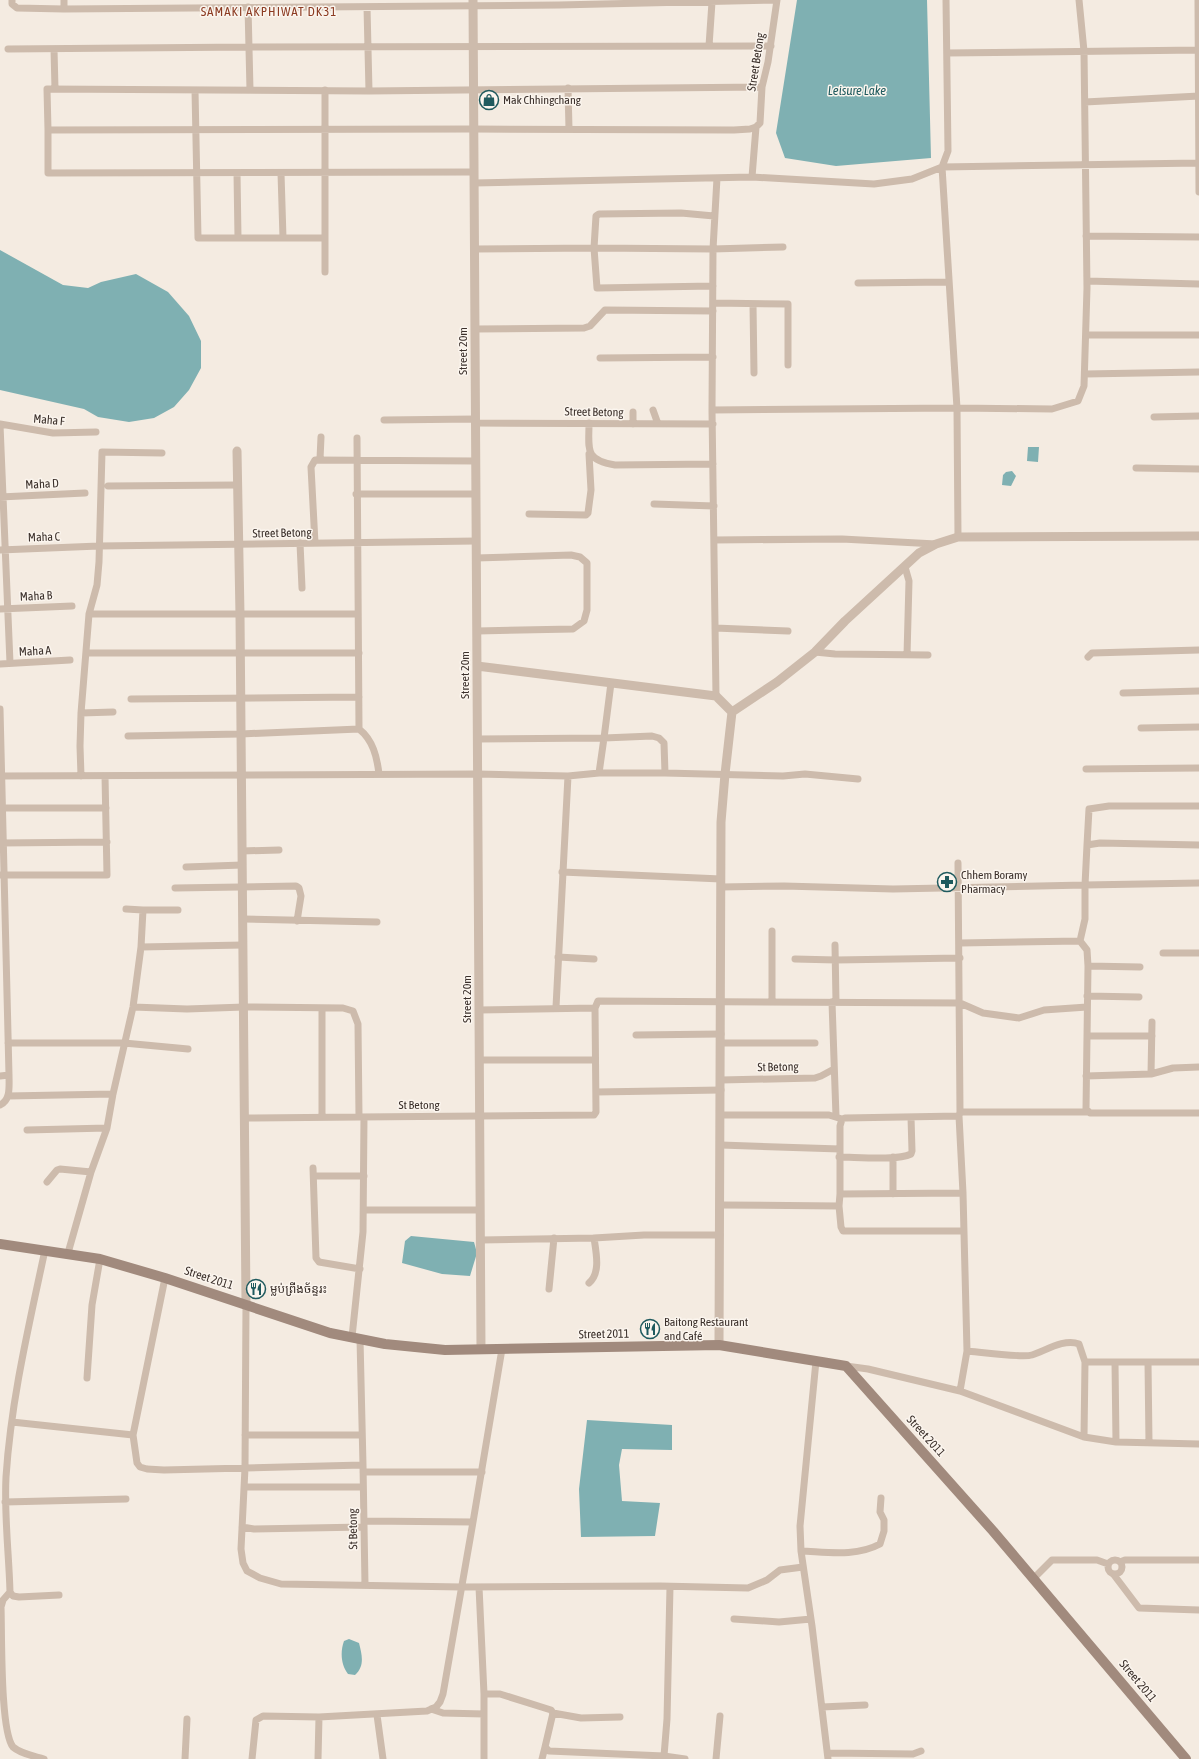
<svg xmlns="http://www.w3.org/2000/svg" width="1199" height="1759" font-family="'Asap Condensed','Noto Sans Khmer',sans-serif">
	<rect width="100%" height="100%" fill="#f4ebe1"/>
	<path fill="#7fb0b2" d="M 797,0 L 927,0 L 931,158 L 836,166 L 785,158 L 776,133 Z
		M 0,250 L 63,285 L 88,288 L 101,282 L 136,274 L 168,292 L 189,316 L 201,341 L 201,368 L 189,390 L 174,407 L 154,418 L 129,422 L 98,417 L 84,409 L 0,390 Z
		M 1028,447 L 1039,447 L 1038,462 L 1027,461 Z
		M 1012,471 L 1016,476 L 1011,486 L 1002,485 L 1003,475 L 1006,472 Z
		M 411,1236 L 474,1242 L 477,1253 L 470,1276 L 442,1274 L 402,1263 L 405,1241 Z
		M 587,1420 L 672,1425 L 672,1450 L 622,1449 L 619,1465 L 622,1501 L 660,1503 L 655,1536 L 581,1537 L 579,1489 Z
		M 349,1639 L 359,1643 C 362,1655 365,1666 355,1675 L 348,1674 C 341,1665 340,1652 344,1641 Z"/>
	<g fill="none" stroke-linecap="round" stroke-linejoin="round">
		<path stroke="#cdbbac" stroke-width="7" d="M 12,0 L 12,4 L 17,8 L 64,9 L 559,5 L 777,0
			M 1198,0 L 1199,192
			M 248,7 L 250,90
			M 367,7 L 369,91
			M 64,9 L 64,0
			M 709,46 L 712,2
			M 8,49 L 249,47 L 771,46
			M 54,49 L 55,89
			M 947,53 L 1199,50
			M 568,88 L 569,129
			M 195,90 L 198,238 L 325,238
			M 325,90 L 325,272
			M 1085,102 L 1199,96
			M 756,127 L 752,177 L 874,184 L 912,179 L 942,167 L 948,151 L 946,0
			M 756,127 L 760,123 L 762,87 L 768,62 L 777,0
			M 48,130 L 47,89 L 369,91 L 762,87
			M 474,172 L 48,173 L 48,130 L 474,129 L 734,130 L 750,129 L 756,127
			M 237,173 L 238,238
			M 281,173 L 283,238
			M 474,183 L 752,177
			M 714,216 L 681,213 L 599,214 L 596,216 L 594,248 L 713,249 L 783,247
			M 1086,236 L 1199,237
			M 475,249 L 594,248 L 597,288 L 713,286
			M 1087,281 L 1199,284
			M 858,283 L 949,282
			M 713,303 L 788,304 L 788,365
			M 753,304 L 754,373
			M 475,329 L 584,328 L 590,326 L 605,310 L 713,311
			M 1086,335 L 1199,335
			M 600,358 L 713,357
			M 1085,374 L 1199,372
			M 653,410 L 658,424
			M 712,410 L 957,408 L 1052,409 L 1078,401 L 1084,386 L 1087,288 L 1084,51 L 1079,0
			M 633,412 L 633,424
			M 1154,417 L 1199,416
			M 384,420 L 475,419
			M 476,423 L 713,424
			M 589,423 C 589,449 584,460 615,465 L 713,464
			M 0,424 L 53,433 L 96,432
			M 0,425 L 10,663
			M 357,438 L 359,729 C 373,740 377,757 379,774
			M 320,459 L 321,437
			M 1136,468 L 1199,469
			M 108,486 L 237,485
			M 356,494 L 476,494
			M 0,497 L 85,493
			M 654,504 L 714,506
			M 529,514 L 586,515 L 588,513 L 591,490 L 589,454
			M 958,537 L 957,408 L 942,167 L 1199,163
			M 714,540 L 842,539 L 936,544
			M 300,543 L 302,588
			M 315,543 L 311,467 L 315,460 L 476,461
			M 0,550 L 99,546 L 476,541
			M 476,558 L 571,555 L 580,557 L 587,563 L 587,610 L 584,621 L 573,629 L 477,631
			M 905,567 L 909,581 L 907,655
			M 0,609 L 72,606
			M 89,614 L 358,614
			M 715,628 L 788,631
			M 815,652 L 835,654 L 928,655
			M 86,653 L 359,653
			M 1088,657 L 1092,653 L 1199,650
			M 0,664 L 70,660
			M 1123,693 L 1199,691
			M 716,696 L 712,410 L 713,249 L 717,178
			M 131,699 L 359,697
			M 0,709 L 9,1075 C 9,1086 11,1100 0,1105
			M 81,713 L 113,712
			M 1141,728 L 1199,727
			M 128,736 L 241,734 L 359,729
			M 477,739 L 604,738 L 611,683
			M 1086,769 L 1199,768
			M 599,773 L 665,773 L 783,776 L 805,774 L 858,779
			M 2,776 L 478,774 L 568,776 L 599,773 L 604,738 L 652,736 L 659,738 L 664,743 L 665,773
			M 81,776 L 80,746 L 81,713 L 89,614 L 97,585 L 99,562 L 102,452 L 162,453
			M 3,808 L 106,808
			M 0,843 L 107,842
			M 1087,845 L 1089,809 L 1109,806 L 1199,806
			M 1199,845 L 1100,843 L 1087,845 L 1085,885 L 1199,883
			M 242,851 L 279,850
			M 958,863 L 960,1112 L 959,1116 L 963,1193 L 967,1351 L 960,1391
			M 186,867 L 242,865
			M 562,872 L 721,879
			M 0,875 L 107,875 L 105,776
			M 721,887 L 784,886 L 893,889 L 1085,885 L 1085,919 L 1080,941
			M 175,888 L 296,886 L 299,888 L 301,896 L 297,921
			M 126,909 L 143,910
			M 243,919 L 377,922
			M 1080,941 L 1087,950 L 1088,966 L 1086,1109 L 1090,1113 L 1199,1113
			M 960,943 L 1080,941
			M 835,945 L 836,1002
			M 141,947 L 243,945
			M 1163,953 L 1199,953
			M 558,957 L 594,959
			M 795,959 L 836,960 L 960,958
			M 1088,966 L 1140,967
			M 1087,996 L 1139,997
			M 772,1002 L 772,931
			M 832,1002 L 836,1116
			M 133,1007 L 187,1009 L 244,1007 L 343,1008 L 353,1011 L 358,1024 L 359,1117 L 245,1118
			M 556,1007 L 568,776
			M 479,1010 L 595,1008
			M 636,1035 L 721,1034
			M 1087,1036 L 1152,1036
			M 8,1043 L 124,1043 L 188,1049
			M 721,1043 L 815,1043
			M 479,1060 L 595,1060
			M 1151,1074 L 1152,1022
			M 0,1076 L 9,1075
			M 1086,1076 L 1151,1074 L 1173,1068 L 1199,1067
			M 721,1080 L 815,1078 L 821,1076 L 834,1069
			M 596,1092 L 721,1090
			M 8,1096 L 113,1094
			M 960,1112 L 1088,1112
			M 721,1115 L 829,1115 L 842,1119
			M 322,1117 L 322,1008
			M 359,1117 L 594,1115 L 596,1112 L 595,1008 L 598,1001 L 960,1003 L 983,1013 L 1019,1018 L 1044,1010 L 1087,1007
			M 27,1130 L 107,1128
			M 721,1145 L 840,1149
			M 839,1157 C 856,1157 897,1161 911,1154 L 912,1151 L 911,1117
			M 313,1168 L 316,1258 L 319,1262 L 360,1269
			M 314,1176 L 364,1176
			M 47,1182 L 57,1170 L 60,1169 L 91,1172
			M 840,1194 L 840,1126 L 842,1119 L 845,1118 L 959,1116
			M 893,1194 L 893,1157
			M 720,1205 L 839,1206 L 840,1194 L 963,1193
			M 839,1206 L 841,1227 L 843,1231 L 964,1231
			M 364,1210 L 480,1210
			M 594,1238 L 644,1235 L 720,1235
			M 481,1240 L 594,1238 C 596,1252 601,1273 589,1283
			M 45,1250 C 29,1325 11,1400 6,1477 C 4,1516 9,1554 10,1592 L 13,1596 L 19,1597 L 59,1595
			M 68,1253 L 91,1172 L 107,1128 L 113,1094 L 133,1007 L 141,947 L 143,910 L 178,910
			M 165,1278 L 133,1435 L 137,1463 L 140,1467 L 147,1469 L 164,1470 L 363,1465 L 365,1585
			M 549,1289 L 554,1238
			M 246,1304 L 245,1468 L 241,1549 L 243,1563 L 247,1571 L 260,1578 L 281,1584 L 462,1587 L 660,1586 L 748,1588 L 767,1580 L 780,1570 L 803,1567
			M 352,1337 L 363,1232 L 364,1117
			M 360,1339 L 363,1465
			M 967,1351 C 979,1352 1022,1358 1032,1355 C 1045,1351 1064,1338 1079,1344 L 1085,1362 L 1084,1437
			M 816,1361 L 800,1526 L 801,1551 L 812,1626 L 828,1759
			M 1085,1362 L 1199,1362
			M 1115,1362 L 1116,1442
			M 1148,1362 L 1149,1443
			M 846,1366 L 868,1369 L 960,1391 L 1084,1437 L 1116,1442 L 1199,1444
			M 87,1378 L 92,1305 L 100,1259
			M 12,1422 L 133,1435
			M 245,1435 L 362,1435
			M 363,1472 L 482,1472
			M 244,1487 L 363,1487
			M 5,1502 L 126,1499
			M 364,1521 L 473,1522 L 502,1349
			M 242,1527 L 254,1529 L 364,1527
			M 801,1551 C 827,1552 856,1557 880,1544 L 884,1531 L 884,1520 L 880,1512 L 881,1498
			M1108 1567a7 7 0 1 1 14 0a7 7 0 1 1-14 0Z
			M 1120,1562 L 1125,1560 L 1199,1560
			M 1114,1575 L 1139,1608 L 1199,1610
			M 1033,1579 L 1052,1560 L 1097,1560 L 1108,1564
			M 479,1587 L 484,1694 L 484,1759
			M 10,1592 L 3,1600 L 1,1607 C 2,1633 0,1731 13,1747 C 21,1754 34,1756 44,1759
			M 734,1619 L 779,1622 L 811,1619
			M 484,1694 L 500,1694 L 551,1710 L 553,1713 L 545,1747 L 549,1751 L 664,1756 L 685,1759
			M 822,1707 L 865,1705
			M 431,1709 L 443,1713 L 484,1714
			M 553,1713 L 581,1718 L 620,1717
			M 377,1715 L 383,1759
			M 828,1753 L 913,1754 L 921,1751
			M 664,1756 L 667,1719 L 670,1587
			M 185,1759 L 187,1719
			M 252,1759 L 256,1720 L 263,1716 L 319,1717 L 427,1711 L 436,1707 L 440,1702 L 443,1694 L 473,1522
			M 318,1759 L 319,1717
			M 542,1759 L 545,1747
			M 716,1759 L 720,1716"/>
		<path stroke="#cdbbac" stroke-width="9" d="M 473,0 L 481,1349
			M 237,451 L 240,615 L 246,1304
			M 477,666 L 716,696 L 732,712
			M 719,1345 L 721,822 L 725,774 L 732,712 L 777,682 L 815,652 L 845,621 L 919,553 L 936,544 L 958,537 L 1199,536"/>
		<path stroke="#a18a7d" stroke-width="10" d="M 0,1244 L 100,1259 L 165,1278 L 330,1333 L 385,1344 L 445,1350 L 719,1345 L 846,1366 L 993,1531 L 1186,1759"/>
	</g>
	<defs>
		<symbol id="shop-ring" viewBox="-11 -11 22 22"><circle r="9.5" fill="#fbf5ee" stroke="#1f5a5e" stroke-width="1.5"/><path d="M-5-2.5h2.3a2.7 3.5 0 0 1 5.4 0H5L5.5 6h-11ZM-1.5-2.5h3a1.5 2.3 0 0 0-3 0Z" fill="#1f5a5e"/></symbol>
		<symbol id="pharmacy-ring" viewBox="-11 -11 22 22"><circle r="9.5" fill="#fbf5ee" stroke="#1f5a5e" stroke-width="1.5"/><path d="M-2-6h4v4h4v4h-4v4h-4v-4h-4v-4h4Z" fill="#1f5a5e"/></symbol>
		<symbol id="restaurant-ring" viewBox="-11 -11 22 22"><circle r="9.5" fill="#fbf5ee" stroke="#1f5a5e" stroke-width="1.5"/><path d="M-5-6h1v4h1v-4h1v4h1v-4h1v5L-1.5 .5V6h-2V.5L-5-1ZM5-6V6H3V1.5H1.5Q1.5-4 5-6Z" fill="#1f5a5e"/></symbol>
	</defs>
	<g fill-rule="evenodd">
		<use href="#shop-ring" x="478" y="89" width="22" height="22"/>
		<use href="#pharmacy-ring" x="936" y="871" width="22" height="22"/>
		<use href="#restaurant-ring" x="245" y="1278" width="22" height="22"/>
		<use href="#restaurant-ring" x="639" y="1318" width="22" height="22"/>
	</g>
	<g text-anchor="middle" dominant-baseline="central" stroke-width="3" stroke-linejoin="round" paint-order="stroke">
		<g font-size="12" fill="#3b302b" stroke="#fbf5ee">
			<text transform="translate(756 62) rotate(-81)">Street Betong</text>
			<text transform="translate(463 351) rotate(-90)">Street 20m</text>
			<text transform="translate(594 412) rotate(1)">Street Betong</text>
			<text transform="translate(49 420) rotate(5)">Maha F</text>
			<text transform="translate(42 484) rotate(-3)">Maha D</text>
			<text transform="translate(282 533) rotate(-1)">Street Betong</text>
			<text transform="translate(44 537) rotate(-2)">Maha C</text>
			<text transform="translate(36 596) rotate(-3)">Maha B</text>
			<text transform="translate(35 651) rotate(-3)">Maha A</text>
			<text transform="translate(465 675) rotate(-90)">Street 20m</text>
			<text transform="translate(467 999) rotate(-90)">Street 20m</text>
			<text transform="translate(778 1067) rotate(-1)">St Betong</text>
			<text x="419" y="1105">St Betong</text>
			<text transform="translate(209 1278) rotate(18)">Street 2011</text>
			<text transform="translate(604 1334) rotate(-1)">Street 2011</text>
			<text transform="translate(926 1436) rotate(48)">Street 2011</text>
			<text transform="translate(353 1529) rotate(-91)">St Betong</text>
			<text transform="translate(1138 1681) rotate(50)">Street 2011</text>
		</g>
		<g font-size="12" fill="#3b302b" stroke="#fbf5ee" text-anchor="start">
			<text x="503" y="100">Mak Chhingchang</text>
			<text x="961" y="875">Chhem Boramy<tspan x="961" dy="14">Pharmacy</tspan></text>
			<text x="270" y="1289">ម្លប់ព្រីងច័ន្ទរះ</text>
			<text x="664" y="1322">Baitong Restaurant<tspan x="664" dy="14">and Café</tspan></text>
		</g>
		<g font-size="13" letter-spacing="1" fill="#8c3b22" stroke="#fbf5ee">
			<text x="269" y="11">SAMAKI AKPHIWAT DK31</text>
		</g>
		<g font-size="13" font-style="italic" fill="#1f5a5e" stroke="#fbf5ee">
			<text x="857" y="90">Leisure Lake</text>
		</g>
	</g>
</svg>
